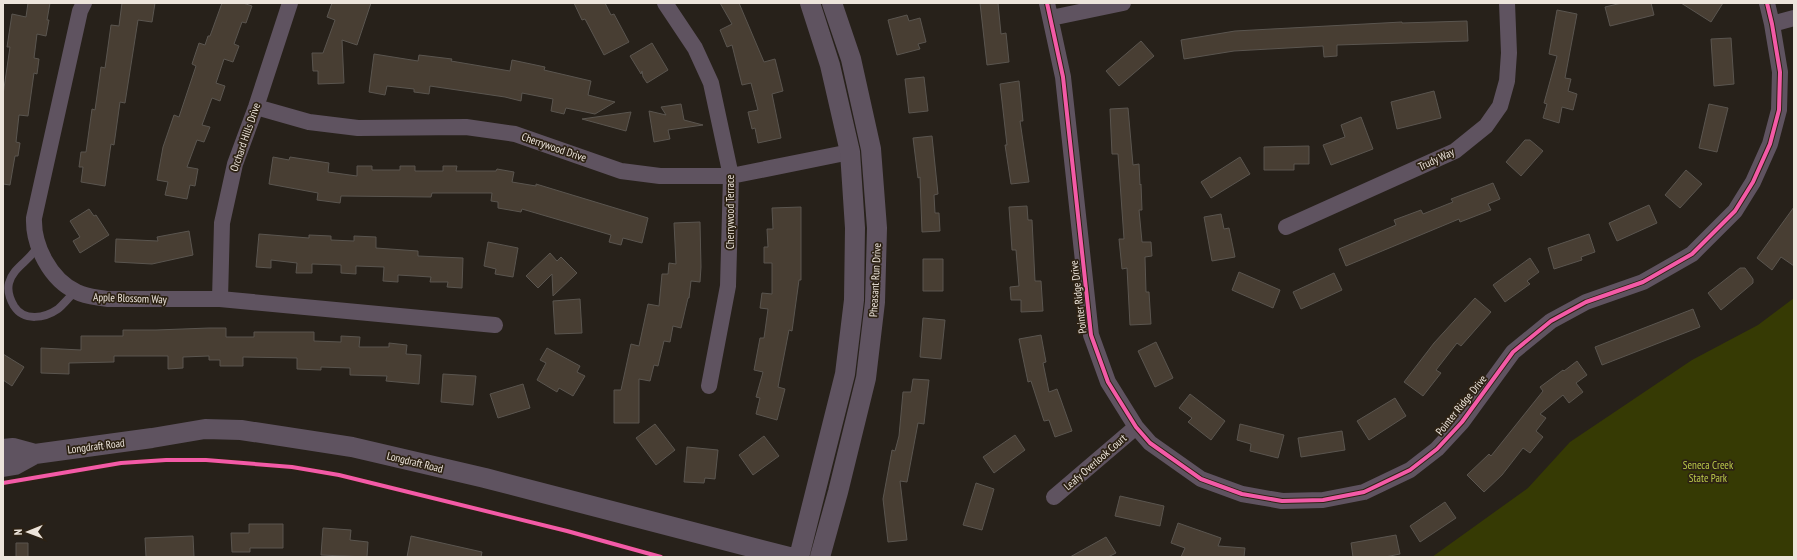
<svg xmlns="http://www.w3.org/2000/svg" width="1797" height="560" font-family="'PT Sans Narrow',sans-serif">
	<rect width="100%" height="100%" fill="#27211a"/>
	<path fill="#363a04" d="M 1794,298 L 1794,557 L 1432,557 L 1528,488 L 1570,442 L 1692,360 L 1758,325 Z"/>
	<path fill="#483e33" stroke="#5a554f" d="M 28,3 L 50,3 L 47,20 L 49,20 L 46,36 L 37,34 L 34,58 L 39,59 L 37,74 L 34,73 L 28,116 L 19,115 L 16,142 L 20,143 L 18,156 L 15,156 L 10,185 L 3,184 L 3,95 L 10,47 L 7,47 L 12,14 L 26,17 Z
		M 122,3 L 155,3 L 152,22 L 138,20 L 125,103 L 120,102 L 114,145 L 111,144 L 105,186 L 81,182 L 83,167 L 79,167 L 81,152 L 86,152 L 92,109 L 95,110 L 101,67 L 105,68 L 111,25 L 119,26 Z
		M 222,3 L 243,3 L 252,6 L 246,23 L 242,22 L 234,44 L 239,46 L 233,62 L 224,59 L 216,83 L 225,86 L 220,101 L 212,98 L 202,125 L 210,127 L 204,142 L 197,140 L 187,167 L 198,169 L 195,186 L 190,185 L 187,199 L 165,195 L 168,182 L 157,180 L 163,147 L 174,115 L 179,117 L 196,66 L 192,64 L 199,43 L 205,45 L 208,36 L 210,36 Z
		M 332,3 L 371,3 L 357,45 L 342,40 L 344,83 L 318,84 L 318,71 L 313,71 L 312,53 L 323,53 L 335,20 L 327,17 Z
		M 574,3 L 605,3 L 611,15 L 614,14 L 629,42 L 604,55 L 585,19 L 582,20 Z
		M 720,3 L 739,3 L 764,62 L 775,59 L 783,91 L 772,94 L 781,138 L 758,143 L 755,128 L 752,129 L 748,112 L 758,110 L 751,83 L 742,85 L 732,45 L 727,47 L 720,30 L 732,24 Z
		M 980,3 L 998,3 L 1001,34 L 1006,33 L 1009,62 L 987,65 Z
		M 1622,3 L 1651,3 L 1654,15 L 1610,26 L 1605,7 Z
		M 1681,3 L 1723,3 L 1711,22 Z
		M 1557,10 L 1577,14 L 1565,78 L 1571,79 L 1568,91 L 1577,94 L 1573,110 L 1562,107 L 1559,123 L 1543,118 L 1547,104 L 1544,103 L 1557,56 L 1549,54 Z
		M 907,15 L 909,21 L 920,18 L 926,42 L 918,44 L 920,49 L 897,55 L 888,20 Z
		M 1467,21 L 1468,41 L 1337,45 L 1337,56 L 1324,57 L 1323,46 L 1234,51 L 1184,59 L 1181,40 L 1235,31 L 1402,22 L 1402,23 Z
		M 1731,38 L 1734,84 L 1714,86 L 1711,39 Z
		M 1141,41 L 1154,56 L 1119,86 L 1106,71 Z
		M 652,43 L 668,70 L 647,83 L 643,77 L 642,71 L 641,74 L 630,56 Z
		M 374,54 L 418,61 L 419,55 L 452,59 L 451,61 L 510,71 L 512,60 L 545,67 L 544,70 L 591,81 L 588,95 L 615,102 L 595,114 L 566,108 L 564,114 L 551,111 L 553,99 L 522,93 L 521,101 L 505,97 L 430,86 L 429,94 L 414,92 L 414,89 L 387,86 L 385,95 L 369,92 Z
		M 924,77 L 928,111 L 909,113 L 905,79 Z
		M 1019,81 L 1023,121 L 1020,121 L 1029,182 L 1011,184 L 1005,145 L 1007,145 L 1000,84 Z
		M 1434,91 L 1441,118 L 1397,129 L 1391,102 Z
		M 681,104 L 684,120 L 703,125 L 668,130 L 670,139 L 654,142 L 649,111 L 666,115 L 661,107 Z
		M 1709,104 L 1728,108 L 1717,152 L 1699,148 Z
		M 1128,108 L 1133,165 L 1139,164 L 1140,185 L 1141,184 L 1142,210 L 1139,210 L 1142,242 L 1151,242 L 1152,256 L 1145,257 L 1146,292 L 1149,292 L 1151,324 L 1130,325 L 1127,268 L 1122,269 L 1119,239 L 1124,239 L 1118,154 L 1112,154 L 1110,109 Z
		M 631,112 L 626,131 L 582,119 Z
		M 1361,117 L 1373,149 L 1331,165 L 1323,145 L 1345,137 L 1341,125 Z
		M 932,136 L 938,194 L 934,195 L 935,213 L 939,213 L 940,231 L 922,232 L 920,177 L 918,178 L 913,138 Z
		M 1525,140 L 1530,140 L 1543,151 L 1521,176 L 1506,162 Z
		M 1309,146 L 1309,164 L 1294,164 L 1294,170 L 1264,170 L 1264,147 Z
		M 273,157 L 289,160 L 290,157 L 329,163 L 328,172 L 357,176 L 357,166 L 372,166 L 372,170 L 400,170 L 400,166 L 415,166 L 415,171 L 443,171 L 443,166 L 457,166 L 456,171 L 496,171 L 497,169 L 514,172 L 512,182 L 536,186 L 536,184 L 648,218 L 642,243 L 623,238 L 621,245 L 609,242 L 611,235 L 522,209 L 521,212 L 498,208 L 498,202 L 491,201 L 492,193 L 432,193 L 431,197 L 341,196 L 340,203 L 317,200 L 318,193 L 269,184 Z
		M 1240,157 L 1250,174 L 1211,198 L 1201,182 Z
		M 1686,170 L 1702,184 L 1680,208 L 1665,195 Z
		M 1493,183 L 1500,199 L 1488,204 L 1491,210 L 1460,222 L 1459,219 L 1346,266 L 1339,249 L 1396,225 L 1394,220 L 1421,210 L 1423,214 L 1453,202 L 1451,199 Z
		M 1649,205 L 1657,223 L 1617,241 L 1609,223 Z
		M 1027,206 L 1028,220 L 1032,220 L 1035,281 L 1041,281 L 1043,311 L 1021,312 L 1021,300 L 1011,300 L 1010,287 L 1019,286 L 1016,250 L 1012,250 L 1009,207 Z
		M 801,207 L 801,280 L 799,280 L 792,331 L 789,330 L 778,387 L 785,389 L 777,420 L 756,414 L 760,398 L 756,397 L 763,372 L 754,370 L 760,338 L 764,338 L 768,309 L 760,308 L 762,293 L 772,294 L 772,263 L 764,263 L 764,247 L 768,247 L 767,229 L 773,229 L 772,208 Z
		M 1794,207 L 1794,266 L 1781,257 L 1772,270 L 1757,258 Z
		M 89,209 L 94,216 L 96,215 L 109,235 L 80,253 L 73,241 L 80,237 L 70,221 Z
		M 1221,214 L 1224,229 L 1229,228 L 1235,257 L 1212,261 L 1204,217 Z
		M 700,222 L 701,267 L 700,282 L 691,281 L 689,298 L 688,298 L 681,328 L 673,326 L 670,342 L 664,341 L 658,366 L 654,365 L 650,381 L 639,379 L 639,423 L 614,423 L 614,390 L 621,390 L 631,344 L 639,346 L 648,304 L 659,306 L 662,274 L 668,274 L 669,263 L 676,264 L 674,223 Z
		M 189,231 L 193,255 L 152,264 L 115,262 L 116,239 L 158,241 L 157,237 Z
		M 259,234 L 309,238 L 309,235 L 331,236 L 331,240 L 354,241 L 354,236 L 376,237 L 376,248 L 418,251 L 418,256 L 463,258 L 462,288 L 447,287 L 448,282 L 430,282 L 431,277 L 398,275 L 398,282 L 383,281 L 384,267 L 356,266 L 356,274 L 341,273 L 341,265 L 312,264 L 312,273 L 296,273 L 297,263 L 271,260 L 271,268 L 256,267 Z
		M 1589,234 L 1595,252 L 1581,257 L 1582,260 L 1554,269 L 1548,248 Z
		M 488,242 L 518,248 L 513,277 L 495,274 L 496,269 L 484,266 Z
		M 550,253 L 557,261 L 561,257 L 577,273 L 553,296 L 552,274 L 538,288 L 526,276 Z
		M 1530,258 L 1539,272 L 1527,281 L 1530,284 L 1505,302 L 1493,285 Z
		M 923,259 L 943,259 L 943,291 L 923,291 Z
		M 1740,268 L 1745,268 L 1753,279 L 1753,283 L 1721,310 L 1708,293 Z
		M 1239,272 L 1280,290 L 1273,308 L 1232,290 Z
		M 1334,273 L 1342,290 L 1301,309 L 1293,292 Z
		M 1475,298 L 1491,312 L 1461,346 L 1457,343 L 1436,370 L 1441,373 L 1423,396 L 1404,382 L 1434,343 Z
		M 580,299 L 582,333 L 555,334 L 553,301 Z
		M 1693,309 L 1700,327 L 1602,365 L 1595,347 Z
		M 923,318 L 945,320 L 941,359 L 920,357 Z
		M 209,328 L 226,328 L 226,337 L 254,337 L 254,332 L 314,332 L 314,341 L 341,342 L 341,336 L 360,337 L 359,347 L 389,347 L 389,343 L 407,345 L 406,354 L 421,355 L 419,384 L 386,381 L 387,376 L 350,375 L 350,368 L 321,367 L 321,370 L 297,369 L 297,358 L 243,357 L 243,366 L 220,366 L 220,360 L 209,360 L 209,356 L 183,357 L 183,368 L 168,369 L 168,356 L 114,356 L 114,362 L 69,363 L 69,374 L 41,373 L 41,348 L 81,350 L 81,336 L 123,336 L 123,330 L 156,330 Z
		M 1041,335 L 1046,362 L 1043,363 L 1049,392 L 1057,389 L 1072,431 L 1055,437 L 1049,420 L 1044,421 L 1031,381 L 1028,382 L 1019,339 Z
		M 1156,342 L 1173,378 L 1155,387 L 1138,351 Z
		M 547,348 L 580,366 L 577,372 L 585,376 L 573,396 L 559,388 L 557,392 L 537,380 L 546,363 L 540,360 Z
		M 3,354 L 24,367 L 12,386 L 3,380 Z
		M 1577,361 L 1587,375 L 1576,383 L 1583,392 L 1569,403 L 1563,395 L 1540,414 L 1546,418 L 1536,431 L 1543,437 L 1530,453 L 1523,448 L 1502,475 L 1484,492 L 1467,475 L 1489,454 L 1491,456 L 1543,391 L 1540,387 L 1563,370 L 1564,371 Z
		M 443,374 L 476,376 L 473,405 L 441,402 Z
		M 913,379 L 929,380 L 924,424 L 918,423 L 907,482 L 900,481 L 907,540 L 888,542 L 883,499 L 892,450 L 895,451 L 899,436 L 903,392 L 911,392 Z
		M 523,384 L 530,408 L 498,418 L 490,394 Z
		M 1190,394 L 1225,421 L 1211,440 L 1188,422 L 1192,418 L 1179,408 Z
		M 1395,398 L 1406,416 L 1369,440 L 1357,421 Z
		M 655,424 L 675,450 L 656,465 L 636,438 Z
		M 1240,424 L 1284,435 L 1278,458 L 1250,451 L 1251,444 L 1237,440 Z
		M 1342,431 L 1345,450 L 1301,457 L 1298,438 Z
		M 1015,435 L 1025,450 L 994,473 L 983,457 Z
		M 764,436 L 779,456 L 753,475 L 739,455 Z
		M 687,447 L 718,450 L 715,479 L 705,478 L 704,483 L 684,482 Z
		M 976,483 L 994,489 L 982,530 L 963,525 Z
		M 1120,496 L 1164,506 L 1160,526 L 1115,516 Z
		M 1445,502 L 1456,518 L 1420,542 L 1410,526 Z
		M 1178,523 L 1221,538 L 1218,546 L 1245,548 L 1244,557 L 1181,557 L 1185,548 L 1171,543 Z
		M 249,524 L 283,524 L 283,548 L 250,548 L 250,552 L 232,552 L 231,533 L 249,533 Z
		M 323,528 L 351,530 L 350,540 L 368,542 L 367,557 L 321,555 Z
		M 1396,535 L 1400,554 L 1385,557 L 1353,557 L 1351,543 Z
		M 193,536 L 194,557 L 146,557 L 145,538 Z
		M 411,536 L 482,552 L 481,557 L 407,557 Z
		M 1106,537 L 1116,553 L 1108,557 L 1070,557 Z
		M 16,543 L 28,543 L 28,557 L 16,557 Z"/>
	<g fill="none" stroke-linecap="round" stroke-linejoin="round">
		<path stroke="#5f5360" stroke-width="8" d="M 37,247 C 30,261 13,267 9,283 C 7,291 10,299 14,306 C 24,322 45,318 58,309 C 64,304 69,297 75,292"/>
		<path stroke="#5f5360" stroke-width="16" d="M 84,3 L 80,11 L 34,218 C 33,245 50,280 77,292 C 86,297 97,297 107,299 L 220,299 L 495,325
			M 665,3 L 695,48 L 711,83 L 731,176 L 728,286 L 709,386
			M 1047,3 L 1063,77 L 1091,335 L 1108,382 L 1136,427 L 1150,443 L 1201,479 L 1242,494 L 1282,501 L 1323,500 L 1364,492 L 1410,470 L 1437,449 L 1462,422 L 1513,352 L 1551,321 L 1586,302 L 1643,282 L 1692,254 L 1735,211 L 1753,182 L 1770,144 L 1779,110 L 1780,72 L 1772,24 L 1767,3
			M 1051,18 L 1123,3
			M 1772,24 L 1794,18
			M 256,107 L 309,122 L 358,128 L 466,127 L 515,134 L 621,171 L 660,176 L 731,176 L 850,152
			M 1286,227 L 1455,151 L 1486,126 L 1500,106 L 1507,81 L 1509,53 L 1507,3
			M 220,299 L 222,223 L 235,164 L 256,107 L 290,3
			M 1054,497 L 1136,427"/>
		<path stroke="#5f5360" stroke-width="20" d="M 3,449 L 13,448 L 35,454 L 152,438 L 205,429 L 241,430 L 352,447 L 485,478 L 789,557
			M 3,467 L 15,465 L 35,454
			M 799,557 L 845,374 L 854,300 L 855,228 L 850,152 L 830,65 L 810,3
			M 820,557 L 838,492 L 866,378 L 875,302 L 877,228 L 871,149 L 851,59 L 832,3"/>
		<defs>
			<path id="cycleway" d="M 1047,3 L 1063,77 L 1091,335 L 1108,382 L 1136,427 L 1150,443 L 1201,479 L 1242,494 L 1282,501 L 1323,500 L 1364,492 L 1410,470 L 1437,449 L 1462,422 L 1513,352 L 1551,321 L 1586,302 L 1643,282 L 1692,254 L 1735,211 L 1753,182 L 1770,144 L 1779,110 L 1780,72 L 1772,24 L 1767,3
				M 3,483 L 121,463 L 166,460 L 206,460 L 292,467 L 339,475 L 567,531 L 661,557"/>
		</defs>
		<use href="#cycleway" stroke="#2d2214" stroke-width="6"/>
		<use href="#cycleway" stroke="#f35aa7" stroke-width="4"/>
	</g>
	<g text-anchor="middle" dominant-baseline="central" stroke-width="3.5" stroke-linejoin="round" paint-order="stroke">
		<g font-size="11" fill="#ece4db" stroke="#2d2214">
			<text transform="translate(245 137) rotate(-71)">Orchard Hills Drive</text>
			<text transform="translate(554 147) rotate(19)">Cherrywood Drive</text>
			<text transform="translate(1436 159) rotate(-25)">Trudy Way</text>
			<text transform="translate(730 212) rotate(-90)">Cherrywood Terrace</text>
			<text transform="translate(875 280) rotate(-87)">Pheasant Run Drive</text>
			<text transform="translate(1078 297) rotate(-97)">Pointer Ridge Drive</text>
			<text transform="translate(130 298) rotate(2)">Apple Blossom Way</text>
			<text transform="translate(1461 405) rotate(-51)">Pointer Ridge Drive</text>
			<text transform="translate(96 446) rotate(-7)">Longdraft Road</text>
			<text transform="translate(415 462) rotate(14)">Longdraft Road</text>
			<text transform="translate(1095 462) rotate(-41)">Leafy Overlook Court</text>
		</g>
		<g font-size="11" fill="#bbca49" stroke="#2d2214">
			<text x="1708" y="465">Seneca Creek<tspan x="1708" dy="13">State Park</tspan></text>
		</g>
	</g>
	<rect width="1797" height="560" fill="none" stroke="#ece4db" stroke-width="8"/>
	<g transform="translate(28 532) rotate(269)" stroke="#2d2214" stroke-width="3" paint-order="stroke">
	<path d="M0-3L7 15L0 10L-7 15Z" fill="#ece4db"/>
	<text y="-6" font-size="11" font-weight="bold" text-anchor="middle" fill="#ece4db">N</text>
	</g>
</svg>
